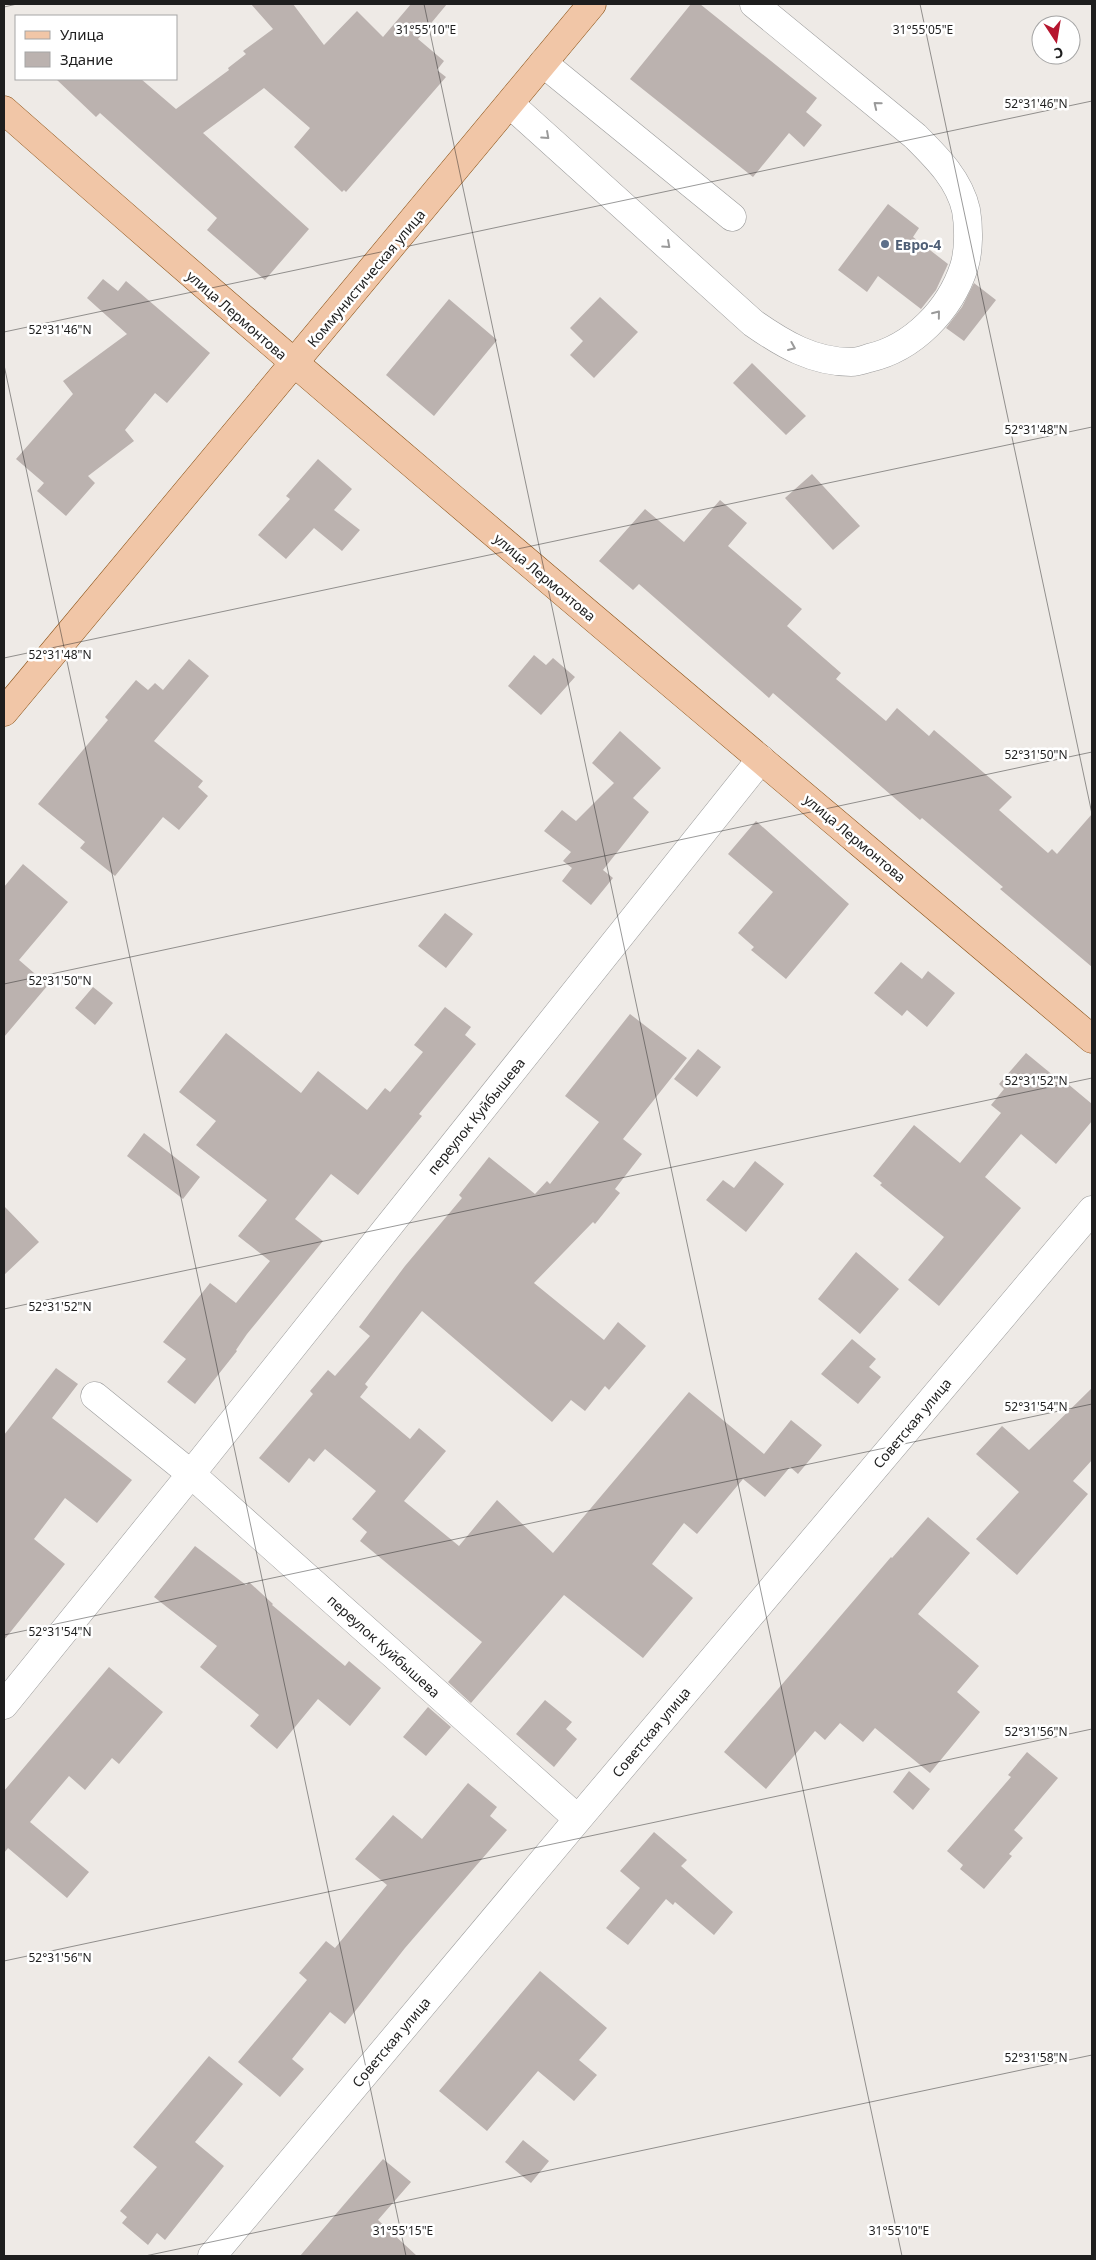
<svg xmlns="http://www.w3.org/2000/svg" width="1096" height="2260" font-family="'Noto Sans',sans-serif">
	<rect width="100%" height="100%" fill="#eeeae6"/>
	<path fill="#bbb2af" d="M 251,4 L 293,4 L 324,45 L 357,11 L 383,37 L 411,4 L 447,4 L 418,39 L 444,61 L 437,70 L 446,77 L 346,192 L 344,190 L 342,192 L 294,147 L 310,128 L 264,88 L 203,133 L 309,229 L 265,280 L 207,230 L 217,218 L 100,113 L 96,117 L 56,79 L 141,79 L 176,109 L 229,70 L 228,68 L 246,54 L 243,51 L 273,29 Z
		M 691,4 L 700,4 L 817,98 L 806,112 L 822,125 L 804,147 L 789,133 L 753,177 L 630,79 Z
		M 888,204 L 919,228 L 913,237 L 948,264 L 936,290 L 921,309 L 878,276 L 867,292 L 838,270 Z
		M 103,279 L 118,291 L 126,281 L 210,353 L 167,403 L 155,393 L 125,430 L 134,441 L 88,476 L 95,483 L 66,516 L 37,491 L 44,483 L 16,459 L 73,394 L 63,381 L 127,334 L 87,298 Z
		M 974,283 L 996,300 L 964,341 L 946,328 L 962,307 Z
		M 600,297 L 638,332 L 594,378 L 570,355 L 583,341 L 570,328 Z
		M 449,299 L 497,340 L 434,416 L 386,375 Z
		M 752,363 L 806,416 L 786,435 L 733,383 Z
		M 318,459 L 352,489 L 334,510 L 360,530 L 342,551 L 314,528 L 286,559 L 258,535 L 290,499 L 286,496 Z
		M 812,474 L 860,526 L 833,550 L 785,498 Z
		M 720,500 L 747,523 L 728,546 L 802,609 L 787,626 L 841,673 L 836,679 L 886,721 L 897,708 L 929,736 L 934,730 L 1012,797 L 999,810 L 1048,853 L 1052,849 L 1057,854 L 1092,814 L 1092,967 L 1000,889 L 1003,887 L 922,818 L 920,820 L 773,693 L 769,698 L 639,584 L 633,590 L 599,561 L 645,509 L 684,542 Z
		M 534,655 L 546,665 L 553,658 L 575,677 L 541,715 L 508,686 Z
		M 189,659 L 209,676 L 154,741 L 203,781 L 198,787 L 208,796 L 179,830 L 163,817 L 115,876 L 80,848 L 85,842 L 38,804 L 108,720 L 105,717 L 136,680 L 148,690 L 155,683 L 163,690 Z
		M 620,731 L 661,768 L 633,798 L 649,812 L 603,870 L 613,878 L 591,905 L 562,881 L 572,868 L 563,861 L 571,852 L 544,831 L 562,810 L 576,821 L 614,783 L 592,763 Z
		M 756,821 L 849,904 L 786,979 L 751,950 L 754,947 L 738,933 L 773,892 L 728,854 Z
		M 23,864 L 68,902 L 19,960 L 48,985 L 4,1037 L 4,887 Z
		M 445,913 L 473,934 L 446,968 L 418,946 Z
		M 901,962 L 922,979 L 928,971 L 955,993 L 927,1027 L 907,1010 L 902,1016 L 874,993 Z
		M 93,987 L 113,1003 L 95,1025 L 75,1008 Z
		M 445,1007 L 471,1027 L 465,1035 L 476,1044 L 419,1114 L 422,1116 L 358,1195 L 331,1174 L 295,1219 L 323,1241 L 247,1334 L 236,1350 L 237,1351 L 195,1404 L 167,1382 L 186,1359 L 163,1342 L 210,1283 L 236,1303 L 270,1261 L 238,1236 L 267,1200 L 196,1145 L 216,1121 L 179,1092 L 226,1033 L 301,1093 L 318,1071 L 367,1110 L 385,1088 L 390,1092 L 423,1052 L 414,1045 Z
		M 630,1014 L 687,1058 L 623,1139 L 642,1154 L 615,1189 L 620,1193 L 595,1224 L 593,1222 L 534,1283 L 604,1340 L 618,1322 L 646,1346 L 609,1390 L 605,1386 L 585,1411 L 571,1400 L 552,1422 L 422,1311 L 365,1384 L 368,1387 L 360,1397 L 410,1439 L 419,1428 L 446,1451 L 404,1501 L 459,1546 L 497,1500 L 553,1553 L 689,1392 L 764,1454 L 791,1420 L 822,1445 L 798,1474 L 790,1467 L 765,1497 L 743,1479 L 697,1534 L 684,1523 L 652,1564 L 693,1598 L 643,1658 L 564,1595 L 471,1703 L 448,1682 L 482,1642 L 360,1541 L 367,1532 L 352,1519 L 376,1491 L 325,1449 L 314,1462 L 309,1458 L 289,1483 L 259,1458 L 313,1394 L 310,1391 L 328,1370 L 335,1376 L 370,1336 L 359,1327 L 405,1266 L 462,1198 L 459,1195 L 489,1157 L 535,1194 L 547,1181 L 550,1184 L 599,1122 L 565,1096 Z
		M 698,1049 L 721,1067 L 697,1097 L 674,1079 Z
		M 1026,1053 L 1066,1086 L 1068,1084 L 1092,1104 L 1092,1121 L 1056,1164 L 1021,1134 L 985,1177 L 1021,1208 L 939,1306 L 908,1280 L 944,1237 L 880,1185 L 882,1183 L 873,1176 L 914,1125 L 960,1163 L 1001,1113 L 991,1105 L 1004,1089 L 999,1084 Z
		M 144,1133 L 200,1177 L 183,1199 L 127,1156 Z
		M 755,1161 L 784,1184 L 746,1232 L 706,1200 L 723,1180 L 734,1188 Z
		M 4,1206 L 39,1242 L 4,1275 Z
		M 856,1252 L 899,1289 L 860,1334 L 818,1299 Z
		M 852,1339 L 876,1359 L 869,1367 L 881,1377 L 858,1404 L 821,1374 Z
		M 56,1368 L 78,1384 L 52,1418 L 132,1480 L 97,1523 L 65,1498 L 34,1539 L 65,1564 L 4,1640 L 4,1435 Z
		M 1092,1388 L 1092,1460 L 1073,1481 L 1088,1494 L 1017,1575 L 976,1539 L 1019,1492 L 976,1454 L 1002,1426 L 1029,1450 Z
		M 928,1517 L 970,1553 L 918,1614 L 979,1666 L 957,1692 L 980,1712 L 930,1773 L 875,1728 L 863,1742 L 840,1723 L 825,1740 L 815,1731 L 766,1789 L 724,1752 L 891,1557 L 892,1558 Z
		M 195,1546 L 246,1585 L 249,1582 L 273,1604 L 272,1605 L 345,1666 L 349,1661 L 381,1688 L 350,1726 L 318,1699 L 277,1749 L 250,1726 L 259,1715 L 200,1667 L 217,1646 L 154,1597 Z
		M 109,1667 L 163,1712 L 119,1764 L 112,1758 L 85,1790 L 69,1776 L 30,1822 L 89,1872 L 67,1898 L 8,1848 L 4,1853 L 4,1791 Z
		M 545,1700 L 572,1722 L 566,1729 L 577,1739 L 554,1767 L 516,1734 Z
		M 428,1707 L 451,1727 L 426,1756 L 403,1737 Z
		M 1027,1752 L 1058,1778 L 1014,1830 L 1023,1838 L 1009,1854 L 1012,1856 L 984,1889 L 960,1869 L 963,1865 L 947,1851 L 1011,1777 L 1008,1775 Z
		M 909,1771 L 930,1789 L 913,1810 L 893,1792 Z
		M 468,1783 L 497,1807 L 490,1816 L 507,1830 L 405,1948 L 345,2024 L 330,2012 L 292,2059 L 304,2069 L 280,2097 L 238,2062 L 307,1980 L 299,1973 L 326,1941 L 335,1948 L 387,1885 L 355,1859 L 393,1815 L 422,1839 Z
		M 654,1832 L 687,1860 L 681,1866 L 733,1912 L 714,1935 L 675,1902 L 673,1905 L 666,1899 L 628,1945 L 606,1928 L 640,1888 L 620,1871 Z
		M 540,1971 L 607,2028 L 579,2060 L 597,2075 L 574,2101 L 538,2071 L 487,2131 L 439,2091 Z
		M 209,2056 L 243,2084 L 195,2142 L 224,2166 L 165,2240 L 157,2233 L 148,2245 L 122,2223 L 127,2217 L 120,2211 L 157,2167 L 133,2147 Z
		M 523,2140 L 549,2161 L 531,2183 L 505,2162 Z
		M 383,2159 L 411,2182 L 378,2220 L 417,2256 L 300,2256 Z"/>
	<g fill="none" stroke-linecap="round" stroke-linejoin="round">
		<defs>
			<path id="minor" d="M 543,63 L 732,217
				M 510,104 L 753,323 C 783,344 813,362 851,362 C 857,362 863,360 869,358 C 913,348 950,310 964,267 C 969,251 969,227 966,210 C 959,179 936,157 915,136 L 754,4
				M 95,1396 L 191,1474 L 578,1819
				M 4,1705 L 191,1474 L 761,759
				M 212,2256 L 578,1819 L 1092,1210"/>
			<path id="major" d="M 4,110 C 361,425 728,731 1092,1039
				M 4,712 L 592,4"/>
		</defs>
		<use href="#minor" stroke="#9b9b9b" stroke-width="29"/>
		<use href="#major" stroke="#884e11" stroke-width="29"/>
		<use href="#minor" stroke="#fff" stroke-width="28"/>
		<use href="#major" stroke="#f1c6a7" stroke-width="28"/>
	</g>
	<defs><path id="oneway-chevron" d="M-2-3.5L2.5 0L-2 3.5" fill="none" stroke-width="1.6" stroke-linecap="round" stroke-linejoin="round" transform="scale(1.25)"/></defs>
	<g stroke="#9a9a9a">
		<use href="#oneway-chevron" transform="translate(877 105) rotate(-141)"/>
		<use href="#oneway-chevron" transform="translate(546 136) rotate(42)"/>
		<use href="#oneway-chevron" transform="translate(667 245) rotate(42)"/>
		<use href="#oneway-chevron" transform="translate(937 314) rotate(-51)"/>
		<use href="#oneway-chevron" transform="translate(792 347) rotate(23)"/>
	</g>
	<path fill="none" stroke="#1e1e1e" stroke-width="1" stroke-opacity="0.45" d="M 424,4 L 902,2256M 920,4 L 1092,814M 4,7 L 17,4M 4,332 L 1092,101M 4,365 L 406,2256M 4,658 L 1092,427M 4,984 L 1092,752M 4,1309 L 1092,1078M 4,1635 L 1092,1404M 4,1961 L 1092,1729M 145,2256 L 1092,2055"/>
	<circle fill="#5c6f8a" stroke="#fff" stroke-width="2" cx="885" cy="244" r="5"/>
	<g text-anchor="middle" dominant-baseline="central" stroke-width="5" stroke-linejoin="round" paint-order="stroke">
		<g font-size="14" font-weight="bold" fill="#4e5e75" stroke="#fff" text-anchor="start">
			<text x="895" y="244">Евро-4</text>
		</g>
		<g font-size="14" fill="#1e1e1e" stroke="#fff">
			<text transform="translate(366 278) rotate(-50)">Коммунистическая улица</text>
			<text transform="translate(237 315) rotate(41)">улица Лермонтова</text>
			<text transform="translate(545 577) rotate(40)">улица Лермонтова</text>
			<text transform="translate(855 838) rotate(40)">улица Лермонтова</text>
			<text transform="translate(476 1116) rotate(-51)">переулок Куйбышева</text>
			<text transform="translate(912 1423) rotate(-50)">Советская улица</text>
			<text transform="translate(384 1646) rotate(42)">переулок Куйбышева</text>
			<text transform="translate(651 1732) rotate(-50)">Советская улица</text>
			<text transform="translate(391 2042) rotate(-50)">Советская улица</text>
		</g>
	</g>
	<g font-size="12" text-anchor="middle" fill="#1e1e1e" stroke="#fff" stroke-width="5" stroke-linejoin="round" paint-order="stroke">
		<text x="426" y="34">31°55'10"E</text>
		<text x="923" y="34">31°55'05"E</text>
		<text x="1036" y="108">52°31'46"N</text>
		<text x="60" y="334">52°31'46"N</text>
		<text x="1036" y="434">52°31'48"N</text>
		<text x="60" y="659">52°31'48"N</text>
		<text x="1036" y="759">52°31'50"N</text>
		<text x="60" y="985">52°31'50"N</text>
		<text x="1036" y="1085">52°31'52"N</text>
		<text x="60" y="1311">52°31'52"N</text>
		<text x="1036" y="1411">52°31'54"N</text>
		<text x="60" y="1636">52°31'54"N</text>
		<text x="1036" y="1736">52°31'56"N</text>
		<text x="60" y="1962">52°31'56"N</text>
		<text x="1036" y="2062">52°31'58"N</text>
		<text x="403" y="2235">31°55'15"E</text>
		<text x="899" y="2235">31°55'10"E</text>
	</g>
	<rect width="1096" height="2260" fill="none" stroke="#1e1e1e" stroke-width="10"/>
	<rect x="15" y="15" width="162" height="65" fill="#ffffff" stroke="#a5a5a5"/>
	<rect x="25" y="31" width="25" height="8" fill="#f1c6a7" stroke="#a5a5a5"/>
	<text x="60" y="40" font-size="15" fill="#1e1e1e">Улица</text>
	<rect x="25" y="52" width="25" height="15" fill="#bbb2af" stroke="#a5a5a5"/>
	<text x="60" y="65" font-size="15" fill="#1e1e1e">Здание</text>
	<g transform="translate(1056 40) rotate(168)"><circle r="24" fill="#ffffff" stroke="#a5a5a5"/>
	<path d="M0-4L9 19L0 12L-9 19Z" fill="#b6162f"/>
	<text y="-8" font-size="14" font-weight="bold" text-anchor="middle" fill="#1e1e1e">С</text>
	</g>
</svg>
